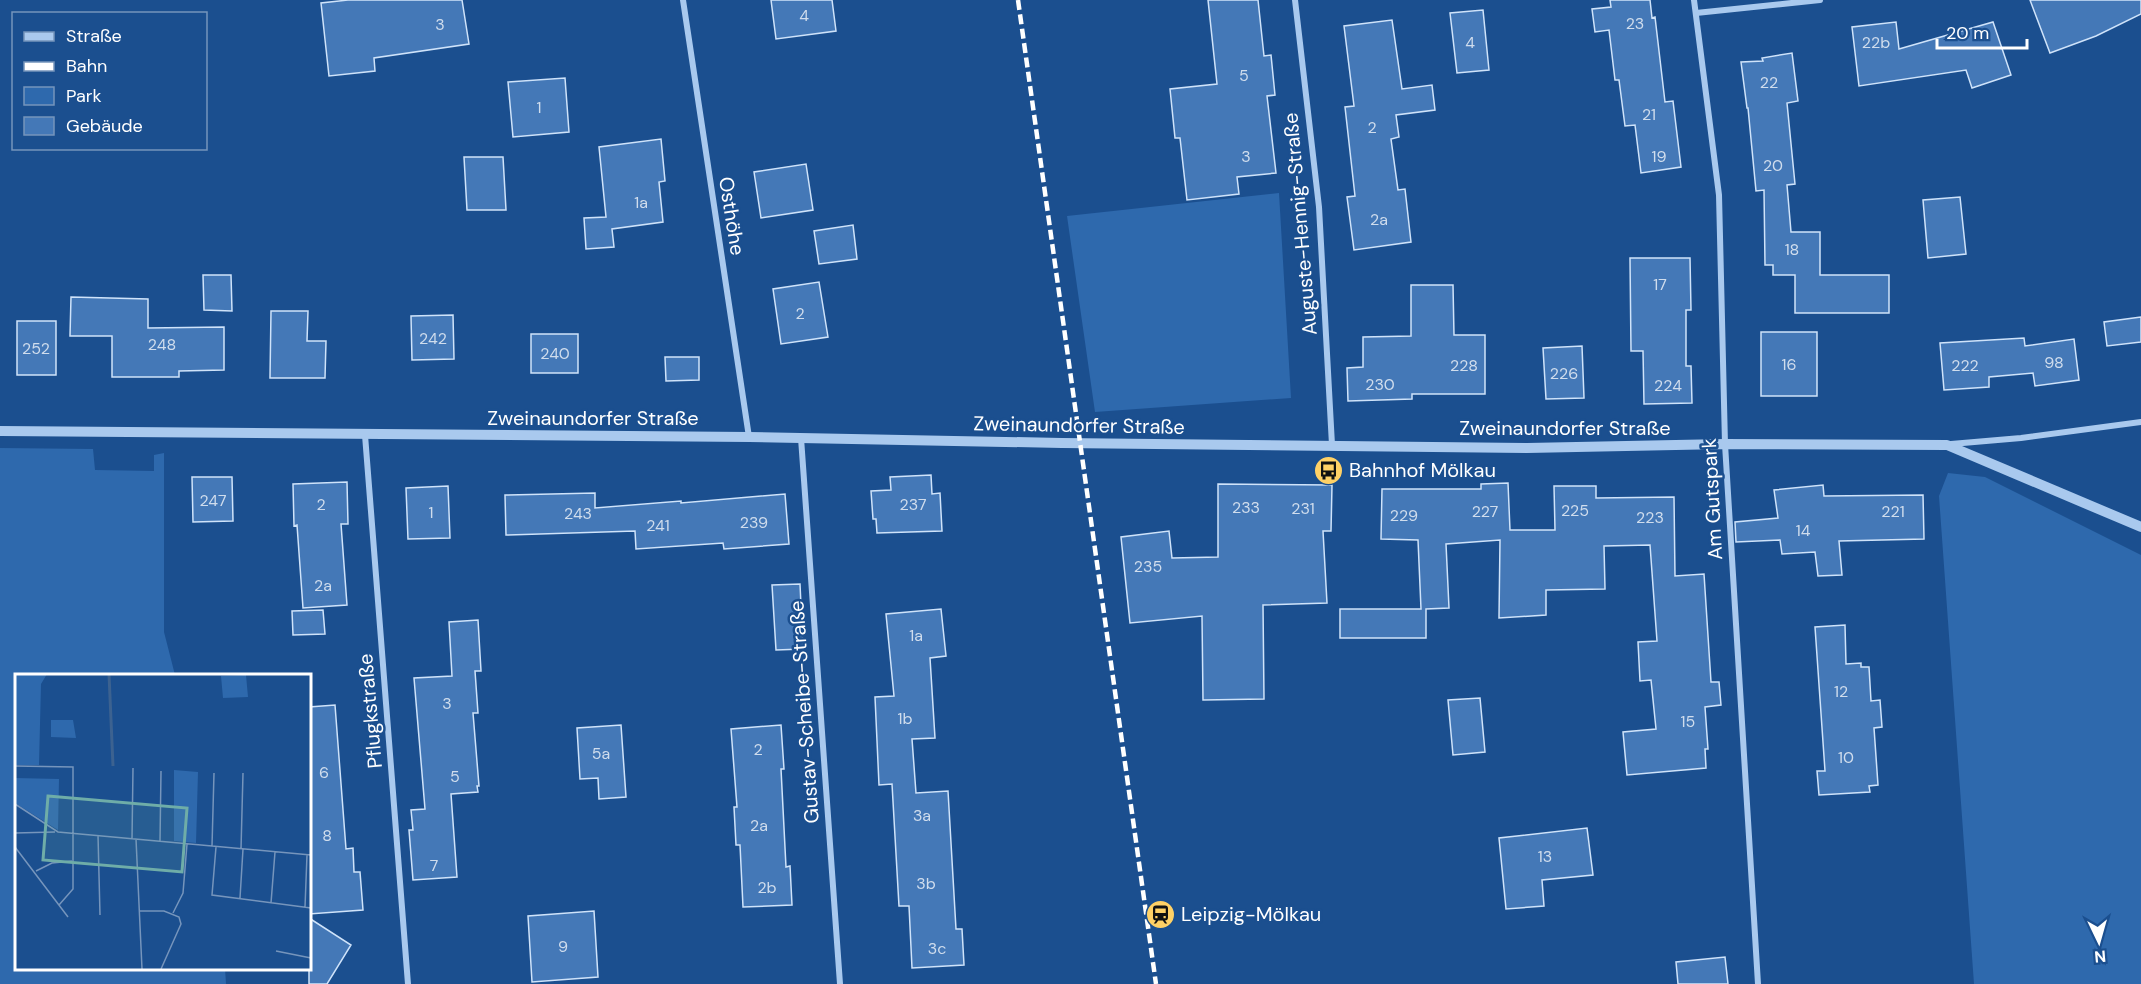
<svg xmlns="http://www.w3.org/2000/svg" width="2141" height="984" font-family="'DM Sans',sans-serif">
	<rect width="100%" height="100%" fill="#1b4f8f"/>
	<path fill="#2e69ad" d="M 1279,193 L 1291,398 L 1095,412 L 1067,216 Z
		M 0,448 L 93,449 L 95,470 L 154,471 L 154,455 L 164,453 L 164,632 L 175,675 L 16,675 L 16,968 L 225,968 L 226,984 L 0,984 Z
		M 1948,473 L 1985,477 L 2141,555 L 2141,984 L 1974,984 L 1939,496 Z"/>
	<path fill="#4478b7" stroke="#cfe3fa" stroke-width="1.5" d="M 348,0 L 462,0 L 469,44 L 374,58 L 375,71 L 329,76 L 321,3 Z
		M 771,0 L 832,0 L 836,31 L 776,39 Z
		M 1208,0 L 1258,0 L 1264,56 L 1271,55 L 1275,95 L 1267,96 L 1276,173 L 1237,177 L 1239,194 L 1187,200 L 1180,138 L 1175,138 L 1170,89 L 1217,84 Z
		M 1610,0 L 1650,0 L 1652,18 L 1655,17 L 1665,102 L 1673,101 L 1681,167 L 1641,173 L 1635,125 L 1625,126 L 1619,80 L 1615,80 L 1609,30 L 1595,32 L 1592,9 L 1611,7 Z
		M 2030,0 L 2141,0 L 2141,14 L 2096,36 L 2050,53 Z
		M 1483,10 L 1489,70 L 1457,73 L 1450,13 Z
		M 1392,20 L 1402,89 L 1432,85 L 1435,110 L 1396,115 L 1399,137 L 1391,139 L 1398,190 L 1405,189 L 1411,242 L 1354,250 L 1347,197 L 1355,196 L 1345,107 L 1354,106 L 1344,26 Z
		M 1896,22 L 1899,49 L 1993,22 L 2011,75 L 1972,88 L 1966,70 L 1859,86 L 1852,27 Z
		M 1792,53 L 1798,101 L 1787,103 L 1795,184 L 1787,185 L 1791,232 L 1820,232 L 1820,275 L 1889,275 L 1889,313 L 1795,313 L 1795,275 L 1773,275 L 1773,265 L 1765,265 L 1764,190 L 1756,191 L 1748,108 L 1747,108 L 1741,62 L 1763,61 L 1762,58 Z
		M 565,78 L 569,132 L 513,137 L 508,82 Z
		M 661,139 L 665,181 L 659,182 L 663,222 L 612,229 L 614,247 L 586,249 L 584,218 L 606,217 L 599,147 Z
		M 464,157 L 503,157 L 506,210 L 467,210 Z
		M 806,164 L 813,210 L 761,218 L 754,172 Z
		M 1960,197 L 1966,254 L 1928,258 L 1923,200 Z
		M 853,225 L 857,259 L 819,264 L 814,231 Z
		M 1630,258 L 1690,258 L 1691,310 L 1686,310 L 1686,366 L 1691,366 L 1692,403 L 1644,404 L 1643,351 L 1631,351 Z
		M 203,275 L 231,275 L 232,311 L 204,310 Z
		M 819,282 L 828,337 L 781,344 L 773,289 Z
		M 1411,285 L 1453,285 L 1454,335 L 1485,335 L 1485,394 L 1412,394 L 1412,399 L 1348,401 L 1347,368 L 1363,367 L 1363,337 L 1411,336 Z
		M 71,297 L 148,299 L 148,328 L 224,327 L 224,370 L 179,371 L 179,377 L 112,377 L 112,336 L 70,336 Z
		M 271,311 L 308,311 L 307,341 L 326,341 L 325,378 L 270,378 Z
		M 453,315 L 454,359 L 412,360 L 411,316 Z
		M 2141,317 L 2141,342 L 2107,346 L 2104,322 Z
		M 17,321 L 56,321 L 56,375 L 17,375 Z
		M 1761,332 L 1817,332 L 1817,396 L 1761,396 Z
		M 531,334 L 578,334 L 578,373 L 531,373 Z
		M 2024,338 L 2025,346 L 2074,339 L 2079,380 L 2035,386 L 2033,373 L 1989,377 L 1989,387 L 1944,390 L 1940,343 Z
		M 1582,346 L 1584,398 L 1546,399 L 1543,348 Z
		M 665,357 L 699,357 L 699,380 L 666,381 Z
		M 931,475 L 932,494 L 940,493 L 942,531 L 877,533 L 876,519 L 873,519 L 871,491 L 891,490 L 890,477 Z
		M 192,477 L 232,477 L 233,521 L 193,522 Z
		M 347,482 L 348,524 L 341,524 L 347,605 L 303,608 L 297,525 L 294,526 L 293,484 Z
		M 1508,483 L 1510,530 L 1555,530 L 1554,486 L 1596,486 L 1596,498 L 1674,497 L 1675,576 L 1704,574 L 1711,682 L 1719,682 L 1721,705 L 1705,707 L 1708,749 L 1705,749 L 1706,768 L 1627,775 L 1623,732 L 1656,729 L 1651,680 L 1640,681 L 1638,642 L 1657,641 L 1650,545 L 1604,546 L 1605,589 L 1546,590 L 1546,615 L 1499,618 L 1500,540 L 1446,544 L 1449,608 L 1426,609 L 1426,638 L 1340,638 L 1340,609 L 1421,609 L 1418,540 L 1381,539 L 1382,489 L 1481,489 L 1481,484 Z
		M 1218,484 L 1332,485 L 1331,531 L 1323,531 L 1327,603 L 1263,605 L 1264,699 L 1203,700 L 1202,616 L 1130,623 L 1121,537 L 1169,531 L 1172,558 L 1218,557 Z
		M 1823,485 L 1824,496 L 1923,495 L 1924,539 L 1839,541 L 1842,575 L 1818,576 L 1815,552 L 1782,554 L 1780,540 L 1736,542 L 1735,522 L 1778,518 L 1774,490 Z
		M 448,486 L 450,538 L 408,539 L 406,488 Z
		M 595,493 L 595,508 L 681,501 L 681,503 L 785,494 L 789,544 L 724,549 L 723,543 L 636,549 L 635,531 L 506,535 L 505,495 Z
		M 800,584 L 803,649 L 776,650 L 772,585 Z
		M 941,609 L 946,656 L 930,658 L 935,738 L 912,739 L 916,793 L 948,791 L 956,929 L 962,929 L 964,965 L 912,968 L 909,906 L 899,906 L 892,784 L 879,785 L 875,697 L 894,696 L 886,614 Z
		M 323,610 L 325,634 L 293,635 L 292,611 Z
		M 478,620 L 481,671 L 475,671 L 478,713 L 473,713 L 479,786 L 477,786 L 478,792 L 451,794 L 457,877 L 413,880 L 409,830 L 413,830 L 411,810 L 425,809 L 414,678 L 452,676 L 449,622 Z
		M 1845,625 L 1846,664 L 1861,663 L 1861,667 L 1869,667 L 1871,701 L 1880,700 L 1882,727 L 1874,728 L 1878,785 L 1869,786 L 1870,792 L 1819,795 L 1817,771 L 1825,771 L 1815,627 Z
		M 1480,698 L 1485,752 L 1453,755 L 1448,700 Z
		M 335,705 L 346,849 L 353,848 L 354,872 L 360,872 L 363,910 L 309,914 L 309,707 Z
		M 621,725 L 626,797 L 599,799 L 598,778 L 580,779 L 577,728 Z
		M 781,725 L 784,769 L 781,769 L 786,867 L 790,866 L 792,905 L 743,907 L 740,845 L 736,845 L 734,807 L 737,807 L 731,729 Z
		M 1587,828 L 1593,875 L 1542,880 L 1544,906 L 1506,909 L 1499,838 Z
		M 594,911 L 598,977 L 532,982 L 528,916 Z
		M 309,918 L 351,945 L 327,984 L 309,984 Z
		M 1725,957 L 1728,984 L 1678,984 L 1676,962 Z"/>
	<g fill="none" stroke-linecap="round" stroke-linejoin="round">
		<path stroke="#a9c9ee" stroke-width="6" d="M 683,0 L 749,437
			M 1295,0 L 1319,207 L 1332,445
			M 1694,0 L 1719,195 L 1725,444 L 1758,984
			M 1696,13 L 1820,0
			M 365,435 L 408,984
			M 801,438 L 840,984
			M 1951,444 L 2021,438 L 2141,422"/>
		<path stroke="#a9c9ee" stroke-width="10" d="M 0,431 L 749,437 L 1062,443 L 1527,448 L 1725,444 L 1947,445 L 2141,527"/>
		<path stroke="#fff" stroke-width="4.5" stroke-dasharray="10 4.5" stroke-linecap="butt" d="M 1018,0 L 1156,984"/>
	</g>
	<defs>
		<symbol id="bus-disc" viewBox="-11 -11 22 22"><circle r="9.5" fill="#ffd166" stroke="#1b4f8f"/><path d="M-5-6H5V4H4V6H2V4H-2V6H-4V4H-5ZM-3.5-4V0h7V-4ZM-3.5 1.2v1.5H-2V1.2ZM2 1.2v1.5H3.5V1.2Z" fill="#111"/></symbol>
		<symbol id="station-disc" viewBox="-11 -11 22 22"><circle r="9.5" fill="#ffd166" stroke="#1b4f8f"/><path d="M-3-6H3Q5-6 5-4V2Q5 4 3 4L4.5 6H3L1.5 4h-3L-3 6H-4.5L-3 4Q-5 4-5 2V-4Q-5-6-3-6ZM-3.5-4v3h7v-3ZM-3.5 1v1.5H-2V1ZM2 1v1.5H3.5V1Z" fill="#111"/></symbol>
	</defs>
	<g fill-rule="evenodd">
		<use href="#bus-disc" x="1312" y="454" width="33" height="33"/>
		<use href="#station-disc" x="1144" y="898" width="33" height="33"/>
	</g>
	<g text-anchor="middle" dominant-baseline="central" stroke-width="5" stroke-linejoin="round" paint-order="stroke">
		<g font-size="16" fill="#d0dded">
			<text x="804" y="15">4</text>
			<text x="1635" y="23">23</text>
			<text x="440" y="24">3</text>
			<text x="1470" y="42">4</text>
			<text x="1876" y="42">22b</text>
			<text x="1244" y="75">5</text>
			<text x="1769" y="82">22</text>
			<text x="539" y="107">1</text>
			<text x="1649" y="114">21</text>
			<text x="1372" y="127">2</text>
			<text x="1246" y="156">3</text>
			<text x="1659" y="156">19</text>
			<text x="1773" y="165">20</text>
			<text x="641" y="202">1a</text>
			<text x="1379" y="219">2a</text>
			<text x="1792" y="249">18</text>
			<text x="1660" y="284">17</text>
			<text x="800" y="313">2</text>
			<text x="433" y="338">242</text>
			<text x="162" y="344">248</text>
			<text x="36" y="348">252</text>
			<text x="555" y="353">240</text>
			<text x="2054" y="362">98</text>
			<text x="1789" y="364">16</text>
			<text x="1464" y="365">228</text>
			<text x="1965" y="365">222</text>
			<text x="1564" y="373">226</text>
			<text x="1380" y="384">230</text>
			<text x="1668" y="385">224</text>
			<text x="213" y="500">247</text>
			<text x="321" y="504">2</text>
			<text x="913" y="504">237</text>
			<text x="1246" y="507">233</text>
			<text x="1303" y="508">231</text>
			<text x="1575" y="510">225</text>
			<text x="1485" y="511">227</text>
			<text x="1893" y="511">221</text>
			<text x="431" y="512">1</text>
			<text x="578" y="513">243</text>
			<text x="1404" y="515">229</text>
			<text x="1650" y="517">223</text>
			<text x="754" y="522">239</text>
			<text x="658" y="525">241</text>
			<text x="1803" y="530">14</text>
			<text x="1148" y="566">235</text>
			<text x="323" y="585">2a</text>
			<text x="916" y="635">1a</text>
			<text x="1841" y="691">12</text>
			<text x="447" y="703">3</text>
			<text x="905" y="718">1b</text>
			<text x="1688" y="721">15</text>
			<text x="758" y="749">2</text>
			<text x="601" y="753">5a</text>
			<text x="1846" y="757">10</text>
			<text x="324" y="772">6</text>
			<text x="455" y="776">5</text>
			<text x="922" y="815">3a</text>
			<text x="759" y="825">2a</text>
			<text x="327" y="835">8</text>
			<text x="1545" y="856">13</text>
			<text x="434" y="865">7</text>
			<text x="926" y="883">3b</text>
			<text x="767" y="887">2b</text>
			<text x="563" y="946">9</text>
			<text x="937" y="948">3c</text>
		</g>
		<g font-size="20" fill="#fff" stroke="#1b4f8f">
			<text transform="translate(732 216) rotate(81)">Osthöhe</text>
			<text transform="translate(1300 224) rotate(-95)">Auguste-Hennig-Straße</text>
			<text x="593" y="418">Zweinaundorfer Straße</text>
			<text transform="translate(1079 425) rotate(1)">Zweinaundorfer Straße</text>
			<text x="1565" y="428">Zweinaundorfer Straße</text>
			<text transform="translate(1712 499) rotate(-93)">Am Gutspark</text>
			<text transform="translate(370 711) rotate(-95)">Pflugkstraße</text>
			<text transform="translate(804 712) rotate(-94)">Gustav-Scheibe-Straße</text>
		</g>
		<g font-size="20" fill="#fff" stroke="#1b4f8f" text-anchor="start">
			<text x="1349" y="470">Bahnhof Mölkau</text>
			<text x="1181" y="914">Leipzig-Mölkau</text>
		</g>
	</g>
	<g transform="translate(15 674)">
		<rect width="296" height="296" fill="#1b4f8f"/>
		<path d="M 0,0 L 32,0 L 26,10 L 24,91 L 0,91 ZM 231,1 L 233,23 L 208,24 L 206,2 ZM 36,46 L 58,46 L 61,64 L 36,63 ZM 159,96 L 183,98 L 181,169 L 159,167 ZM 0,104 L 44,105 L 43,156 L 0,129 Z" fill="#2e69ad"/>
		<path fill="none" stroke="#3c6290" stroke-width="3" d="M 94,0 L 98,92"/>
		<path fill="none" stroke="#7695bc" stroke-width="1.5" d="M 0,92 L 58,93 L 58,215 L 44,231M 0,130 L 43,158 L 296,181M 0,159 L 40,158M 83,161 L 85,241M 117,165 L 118,94M 121,165 L 127,295M 145,167 L 146,97M 197,172 L 199,99M 0,173 L 53,243M 201,173 L 197,221 L 296,234M 226,175 L 228,99M 21,197 L 37,189 L 57,187M 225,224 L 228,175M 256,229 L 260,178M 290,233 L 292,181M 125,237 L 149,237 L 164,243 L 166,250 L 146,295M 158,239 L 168,219 L 172,170M 261,277 L 296,284"/>
		<path fill="#6fada8" fill-opacity="0.15" stroke="#6fada8" stroke-width="3" d="M 33,122 L 172,134 L 167,198 L 28,186 Z"/>
		<rect width="296" height="296" fill="none" stroke="#fff" stroke-width="3"/>
	</g>
	<rect x="12" y="12" width="195" height="138" fill="#1b4f8f" stroke="#7695bc" stroke-width="1.5"/>
	<rect x="24" y="32" width="30" height="9" fill="#a9c9ee" stroke="#7695bc" stroke-width="1.5"/>
	<text x="66" y="42" font-size="18" fill="#ffffff">Straße</text>
	<rect x="24" y="62" width="30" height="9" fill="#ffffff" stroke="#7695bc" stroke-width="1.5"/>
	<text x="66" y="72" font-size="18" fill="#ffffff">Bahn</text>
	<rect x="24" y="87" width="30" height="18" fill="#2e69ad" stroke="#7695bc" stroke-width="1.5"/>
	<text x="66" y="102" font-size="18" fill="#ffffff">Park</text>
	<rect x="24" y="117" width="30" height="18" fill="#4478b7" stroke="#7695bc" stroke-width="1.5"/>
	<text x="66" y="132" font-size="18" fill="#ffffff">Gebäude</text>
	<g transform="translate(2099 942) rotate(175)" stroke="#1b4f8f" stroke-width="4.5" paint-order="stroke">
	<path d="M0-4.5L10 22L0 15L-10 22Z" fill="#ffffff"/>
	<text y="-9" font-size="16" font-weight="bold" text-anchor="middle" fill="#ffffff">N</text>
	</g>
	<path d="M1937 39v9h90v-9" fill="none" stroke="#ffffff" stroke-width="3"/>
	<text x="1946" y="39" font-size="18" fill="#ffffff" stroke="#1b4f8f" stroke-width="4.5" paint-order="stroke">20 m</text>
</svg>
